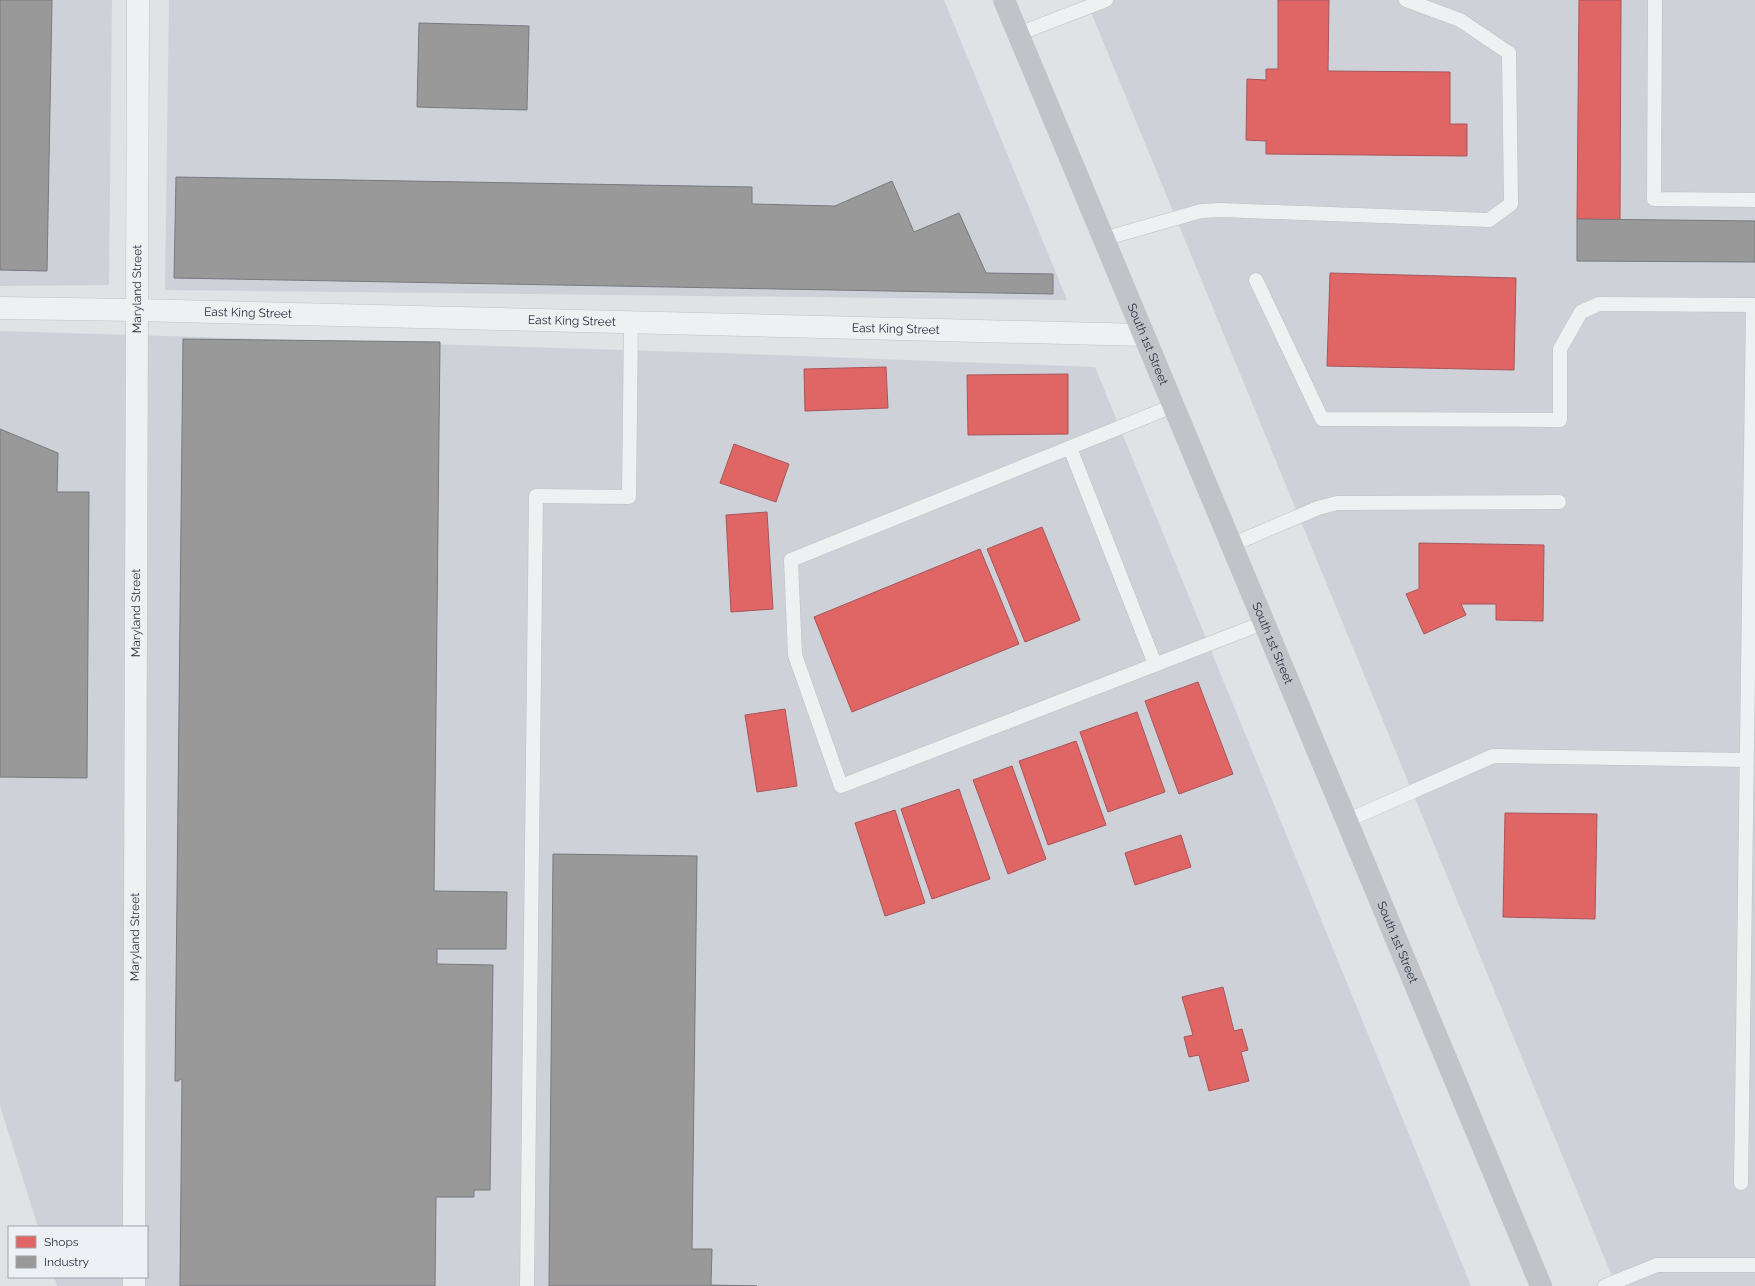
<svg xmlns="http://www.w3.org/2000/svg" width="1755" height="1286" font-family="Raleway,sans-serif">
	<rect width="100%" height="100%" fill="#e0e2e5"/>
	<path fill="#ced1d8" d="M 0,0 L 112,0 L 109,285 L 0,286 Z
		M 169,0 L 944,0 L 1067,300 L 165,290 Z
		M 1086,0 L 1755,0 L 1755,1286 L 1616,1286 Z
		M 0,331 L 720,353 L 1095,367 L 1471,1286 L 57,1286 L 54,1277 L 147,1277 L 147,1227 L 38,1227 L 0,1106 Z"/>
	<path fill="#e06666" stroke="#a8555a" d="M 1278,0 L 1329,0 L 1328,71 L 1450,72 L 1450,124 L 1467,124 L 1467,156 L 1266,154 L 1266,141 L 1246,140 L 1247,79 L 1266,80 L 1266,69 L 1278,69 Z
		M 1579,0 L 1621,0 L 1620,220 L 1577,219 Z
		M 1330,273 L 1516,278 L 1514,370 L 1327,366 Z
		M 886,367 L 888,408 L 805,411 L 804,369 Z
		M 1068,374 L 1068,434 L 968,435 L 967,375 Z
		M 734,444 L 789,464 L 776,502 L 720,483 Z
		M 767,512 L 773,609 L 731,612 L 726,515 Z
		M 1042,527 L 1080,620 L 1025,642 L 987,549 Z
		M 1419,543 L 1544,545 L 1543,621 L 1496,620 L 1496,604 L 1461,604 L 1466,615 L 1424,634 L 1406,594 L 1419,589 Z
		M 980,549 L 1019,644 L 852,712 L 814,617 Z
		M 1198,682 L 1233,774 L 1179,794 L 1145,701 Z
		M 785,709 L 797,786 L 757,792 L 745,715 Z
		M 1137,712 L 1165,792 L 1108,812 L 1080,732 Z
		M 1076,741 L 1106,825 L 1048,845 L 1019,761 Z
		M 1012,766 L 1046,859 L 1008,874 L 973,780 Z
		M 959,789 L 990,879 L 932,899 L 901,809 Z
		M 895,810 L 925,903 L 885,916 L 855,823 Z
		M 1505,813 L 1597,814 L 1595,919 L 1503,917 Z
		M 1181,835 L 1191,867 L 1135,885 L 1125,853 Z
		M 1223,987 L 1234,1031 L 1242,1029 L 1248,1050 L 1241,1052 L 1249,1081 L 1209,1091 L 1199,1055 L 1189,1057 L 1184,1037 L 1193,1035 L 1182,997 Z"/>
	<path fill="#999" stroke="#77797e" d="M 0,0 L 52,0 L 47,271 L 0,270 Z
		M 419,23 L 529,26 L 527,110 L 417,107 Z
		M 176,177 L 752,187 L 752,204 L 835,206 L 892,181 L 914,232 L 959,213 L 986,273 L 1053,274 L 1053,294 L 174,278 Z
		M 1577,219 L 1755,221 L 1755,262 L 1577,261 Z
		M 183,339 L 440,342 L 434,891 L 507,892 L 506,949 L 437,949 L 437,964 L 493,965 L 490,1190 L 474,1190 L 474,1197 L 436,1197 L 435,1286 L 180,1286 L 182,1079 L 179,1079 L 179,1081 L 175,1081 Z
		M 0,429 L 58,453 L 57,492 L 89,492 L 87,778 L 0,777 Z
		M 553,854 L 697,856 L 692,1249 L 712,1249 L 711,1285 L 757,1286 L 549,1286 Z"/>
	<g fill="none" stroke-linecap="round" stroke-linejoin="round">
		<defs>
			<path id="lane" d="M 1655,0 L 1654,199 L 1755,200
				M 1018,34 L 1106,0
				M 1103,239 L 1201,211 L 1221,210 L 1489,220 L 1511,204 L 1509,53 L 1460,20 L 1406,0
				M 1256,280 L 1322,419 L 1560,420 L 1560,349 L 1581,312 L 1599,304 L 1755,305
				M 1173,406 L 791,560 L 795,655 L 841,786 L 1263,623
				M 1070,448 L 1155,664
				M 1231,545 L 1318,508 L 1337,503 L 1559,502
				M 1346,821 L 1493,756 L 1747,760
				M 1741,1183 L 1753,305
				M 527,1286 L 536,496 L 629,497 L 631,322
				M 1605,1286 L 1657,1265 L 1755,1265"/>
			<g id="street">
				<path id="s1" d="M 0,308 L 136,310 L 1143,335"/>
				<path id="s2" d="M 134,1227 L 138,0"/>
				<path d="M 134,1286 L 134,1277"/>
			</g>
		</defs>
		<use href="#lane" stroke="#bec0c3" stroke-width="15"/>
		<use href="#street" stroke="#bec0c3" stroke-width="23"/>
		<use href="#lane" stroke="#eff0f2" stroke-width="14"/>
		<use href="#street" stroke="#eff0f2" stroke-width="22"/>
		<path stroke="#c1c3c8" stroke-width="22" id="s3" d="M 1004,0 L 1541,1286"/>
	</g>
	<g text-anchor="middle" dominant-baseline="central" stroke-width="4" stroke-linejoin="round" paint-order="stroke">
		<g font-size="12" fill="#272e3e" stroke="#edf0f5">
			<text stroke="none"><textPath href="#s2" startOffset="938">Maryland Street</textPath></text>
			<text stroke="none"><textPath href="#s1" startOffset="248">East King Street</textPath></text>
			<text stroke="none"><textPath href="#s1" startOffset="572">East King Street</textPath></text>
			<text stroke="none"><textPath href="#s1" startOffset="896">East King Street</textPath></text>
			<text stroke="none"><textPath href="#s3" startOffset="373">South 1st Street</textPath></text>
			<text stroke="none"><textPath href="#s2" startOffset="614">Maryland Street</textPath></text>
			<text stroke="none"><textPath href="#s3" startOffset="697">South 1st Street</textPath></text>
			<text stroke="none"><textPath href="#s2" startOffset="290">Maryland Street</textPath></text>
			<text stroke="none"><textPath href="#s3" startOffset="1021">South 1st Street</textPath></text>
		</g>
	</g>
	<rect x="8" y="1226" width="140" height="52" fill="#edf0f5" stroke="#9ea2ac"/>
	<rect x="16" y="1236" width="20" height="12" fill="#e06666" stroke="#9ea2ac"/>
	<text x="44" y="1246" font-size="12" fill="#272e3e">Shops</text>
	<rect x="16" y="1256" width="20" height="12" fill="#999999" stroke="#9ea2ac"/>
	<text x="44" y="1266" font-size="12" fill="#272e3e">Industry</text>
</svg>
